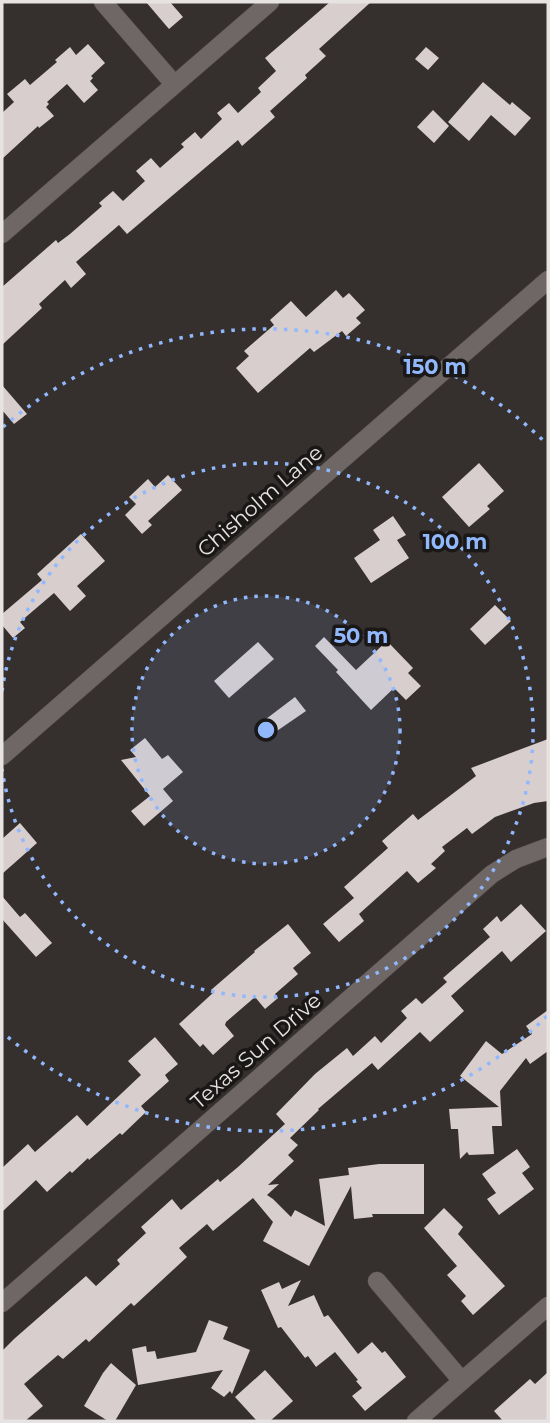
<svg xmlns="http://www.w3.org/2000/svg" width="550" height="1423" font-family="Montserrat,sans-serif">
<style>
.building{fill:#d7cecd}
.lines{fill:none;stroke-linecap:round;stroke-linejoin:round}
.minor-casing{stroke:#514c4a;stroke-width:19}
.minor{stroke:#6e6765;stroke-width:18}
.ring{fill:none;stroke:#91b8fd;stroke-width:3.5;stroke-dasharray:3.5 7}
.labels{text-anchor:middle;stroke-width:7;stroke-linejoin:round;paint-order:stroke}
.street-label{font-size:21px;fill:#e7e3e2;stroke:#1a1717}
.centre{fill:#91b8fd;stroke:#1a1717;stroke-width:3.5}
.ring-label{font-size:21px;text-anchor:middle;font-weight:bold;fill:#91b8fd;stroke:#1a1717;stroke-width:7;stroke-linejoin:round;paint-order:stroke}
</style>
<rect width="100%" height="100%" fill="#352f2d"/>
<!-- building -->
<g class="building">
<path d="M146 2H170L183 17 169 29Z"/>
<path d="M330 2H371L319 49 326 56 305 75 307 78 270 111 275 117 242 146 238 140 127 234 119 225 76 262 86 274 71 288 65 280 39 304 42 308 2 345V287L56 240 58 243 70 234 102 206 99 203 113 191 123 201 145 181 136 171 151 158 160 168 184 147 181 144 195 132 201 139 222 119 217 113 229 103 238 113 261 92 258 88 276 71 265 58Z"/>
<path d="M88 44 105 63 91 76 93 78 90 81 98 90 84 103 67 84 47 102 49 104 46 107 54 116 39 128 38 126 2 159V113L14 102 7 94 25 79 30 85 57 62 55 60 70 47 76 55Z"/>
<path d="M426 47 439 58 428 70 415 59Z"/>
<path d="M483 82 510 105 512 102 531 118 515 136 491 115 469 141 448 122Z"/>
<path d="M433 110 449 126 434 143 417 127Z"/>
<path d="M336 290 343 298 349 293 365 310 356 318 361 323 346 336 342 331 314 352 310 348 258 393 236 368 249 356 244 351 274 325 270 320 291 301 306 317Z"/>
<path d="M2 385 27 414 14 424 2 410Z"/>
<path d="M479 463 504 491 487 506 490 509 469 527 442 497Z"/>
<path d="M168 475 182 490 148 521 152 525 142 534 125 515 136 504 129 497 148 479 155 487Z"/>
<path d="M393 516 406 535 397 540 409 558 371 583 354 558 380 540 373 530Z"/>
<path d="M81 534 105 561 77 586 86 596 70 611 54 593 20 622 25 628 13 638 2 625V614L42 580 37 574Z"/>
<path d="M495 605 511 621 485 645 470 629Z"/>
<path d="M324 637 356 670 387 641 413 668 408 673 421 686 406 700 394 688 371 710 336 672 338 670 315 646Z"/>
<path d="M258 642 274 659 229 698 214 681Z"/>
<path d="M295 697 306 711 271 735 262 722Z"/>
<path d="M145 738 162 759 168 755 183 772 163 789 173 801 144 826 131 811 150 796 121 760 136 757 130 750Z"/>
<path d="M548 739V801L534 803 495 817 472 834 467 828 442 847 445 851 431 864 436 868 418 883 407 871 359 914 364 921 339 942 323 924 354 898 344 887 388 848 382 841 413 814 418 820 476 776 471 768Z"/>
<path d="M20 823 37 843 2 874V839Z"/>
<path d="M2 896 20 917 25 913 52 943 36 957 2 919Z"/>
<path d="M521 904 546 931 511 962 502 951 451 996 464 1011 430 1042 420 1032 378 1070 372 1063 318 1109 319 1110 290 1138 298 1145 288 1155 294 1161 268 1185 279 1184 267 1195 273 1199 291 1217 295 1210 325 1226 319 1179 349 1175 348 1168 379 1164H424V1214H372L373 1217 354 1219 351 1186 309 1266 263 1241 273 1222 253 1198 213 1231 207 1224 179 1248 187 1257 134 1306 131 1303 89 1342 86 1339 63 1359 58 1355 24 1384 43 1406 25 1421H2V1351L14 1339 86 1276 96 1286 120 1264 117 1260 146 1233 141 1227 172 1199 181 1210 218 1179 220 1182 238 1167 285 1124 276 1114 315 1074 347 1048 353 1056 375 1036 381 1043 407 1018 401 1011 416 998 422 1004 447 982 443 978 490 937 483 929 497 916 501 922Z"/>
<path d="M288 924 311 953 293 968 298 974 275 994 278 998 265 1009 255 997 226 1022 225 1025 234 1036 213 1055 203 1044 200 1047 179 1024 214 992 211 990 255 952 254 951Z"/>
<path d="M548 1010V1051L530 1064 526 1058 500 1091 502 1126H492L494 1154 469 1155 467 1152 460 1159 458 1129H451L449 1109 499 1107 460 1076 486 1041 502 1054 532 1034 526 1026Z"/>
<path d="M155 1037 178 1064 165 1075 169 1081 141 1106 146 1112 122 1135 120 1133 89 1160 88 1158 72 1173 70 1171 47 1192 36 1180 2 1212V1168L28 1144 35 1152 77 1115 87 1126 141 1075 128 1061Z"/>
<path d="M517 1149 530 1167 522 1173 534 1189 499 1215 487 1199 496 1193 482 1174Z"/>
<path d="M444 1208 463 1227 458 1234 505 1286 473 1315 461 1301 466 1296 447 1275 457 1266 424 1228Z"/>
<path d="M301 1280 288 1306 314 1295 324 1317 328 1315 358 1354 372 1342 382 1353 385 1351 406 1377 365 1411 352 1396 362 1388 356 1381 358 1380 335 1352 316 1367 308 1356 305 1358 281 1327 278 1328 261 1290 279 1282 282 1289Z"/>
<path d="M209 1320 228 1327 223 1339 250 1350 232 1394 230 1391 224 1397 211 1388 223 1370 138 1385 132 1349 146 1346 147 1352 155 1351 157 1359 196 1352Z"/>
<path d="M111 1363 136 1385 115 1421H108L84 1406 103 1373Z"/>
<path d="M265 1370 293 1401 270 1421H257L235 1397Z"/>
<path d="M548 1372V1421H503L494 1411 530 1379 535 1384Z"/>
</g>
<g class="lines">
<defs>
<g id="minor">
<path d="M103 2 174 84"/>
<path d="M2 234 270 2"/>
<path d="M2 756 548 280"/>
<path d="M377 1281 462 1381"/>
<path d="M2 1303 492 874 516 859 548 847"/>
<path d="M416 1421 548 1306"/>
</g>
</defs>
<!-- minor casing -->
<use href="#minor" class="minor-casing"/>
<!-- minor -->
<use href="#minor" class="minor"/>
</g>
<!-- distance rings -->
<circle cx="266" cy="730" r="134" fill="#91b8fd" fill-opacity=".12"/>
<g class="ring">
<circle cx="266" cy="730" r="134"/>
<path d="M2 691A267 267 0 1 1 2 769"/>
<path d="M547 1016A401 401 0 0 1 3 1033M3 427A401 401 0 0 1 547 444"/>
</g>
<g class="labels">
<!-- street labels -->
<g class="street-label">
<text transform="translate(260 501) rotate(-41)" y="7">Chisholm Lane</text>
<text transform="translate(256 1051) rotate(-41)" y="7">Texas Sun Drive</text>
</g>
</g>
<circle cx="266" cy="730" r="10" class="centre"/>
<g class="ring-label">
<text x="435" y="374">150 m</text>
<text x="455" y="549">100 m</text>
<text x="361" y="643">50 m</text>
</g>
<!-- border -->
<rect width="550" height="1423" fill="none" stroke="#e7e3e2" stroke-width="7"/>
</svg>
